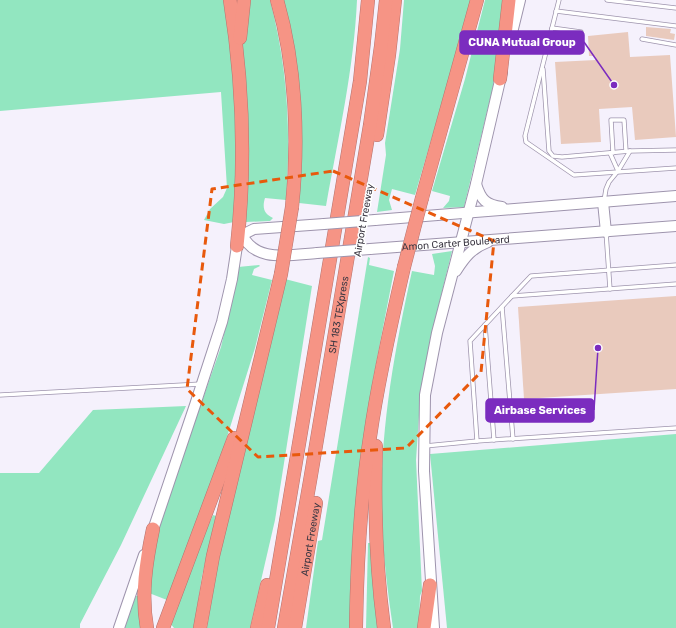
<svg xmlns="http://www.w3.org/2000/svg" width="676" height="628" font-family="Rubik,sans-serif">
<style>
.green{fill:#92e6c0}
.building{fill:#e9cabd}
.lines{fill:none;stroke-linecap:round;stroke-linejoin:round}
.lane-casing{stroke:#9e94ad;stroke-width:5}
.secondary-casing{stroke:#9e94ad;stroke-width:12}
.highway-casing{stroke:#b5736e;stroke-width:14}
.lane{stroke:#fff;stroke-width:3.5}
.secondary{stroke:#fff;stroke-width:10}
.highway{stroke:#f69485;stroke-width:13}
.secondary-bridge-casing{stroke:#9e94ad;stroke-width:12;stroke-linecap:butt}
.highway-bridge-casing{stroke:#b5736e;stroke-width:14;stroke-linecap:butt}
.secondary-bridge{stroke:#fff;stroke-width:10}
.highway-bridge{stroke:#f69485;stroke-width:13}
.marked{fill:none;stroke:#e8590c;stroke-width:3;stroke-dasharray:8 5;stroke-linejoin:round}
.labels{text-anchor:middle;stroke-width:3;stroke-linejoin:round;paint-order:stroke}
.street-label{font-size:10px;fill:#3b3742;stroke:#fff}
.leader{fill:none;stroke:#7b2cbf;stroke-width:1.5}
.callout-dot{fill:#7b2cbf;stroke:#fff;stroke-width:1.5}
.callout{fill:#7b2cbf;stroke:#7b2cbf;stroke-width:1.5}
.callout-label{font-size:11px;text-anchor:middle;font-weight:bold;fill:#fff}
</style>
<rect width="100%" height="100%" fill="#f5f1fc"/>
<!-- green -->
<g class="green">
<path d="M0 0H224C233 52 238 106 237 158 237 179 235 201 234 222L224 224 204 220 210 209 223 197 227 188 221 92 0 111Z"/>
<path d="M250 0H270C288 69 291 130 286 200L265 198C262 208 264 214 273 218L270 221 246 222 244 221 243 39Z"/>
<path d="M283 0H357C354 68 338 139 326 206L299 203 302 154 301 123Z"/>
<path d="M404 0H472L415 195 392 189 389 200 392 210 377 212 386 155 385 143 400 49Z"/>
<path d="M485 0H507L493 87 464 207 443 208 449 201 450 196 432 191 465 79Z"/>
<path d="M452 251 431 337 420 401 416 460 422 591 420 596 419 628H393C388 595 384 562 382 529 378 442 393 356 412 271L434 275 435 266 432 254Z"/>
<path d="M368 257 370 258 369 265 394 271 373 379 365 443 352 628H306L318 541 322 540Z"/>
<path d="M259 265 260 266 254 269 252 275 272 280 255 348 215 475 167 600 149 593 156 532 221 347 233 296 238 267Z"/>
<path d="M285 279 312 286 275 520 250 628H207L214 584 220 553Z"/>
<path d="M186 406 121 545 80 624V628H0V473H39L93 410Z"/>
<path d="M676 434V628H447L430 454Z"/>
<path d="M213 515 216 516 202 576 194 628H174L170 623 199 546Z"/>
<path d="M368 543H370L378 628H366Z"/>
<path d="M136 596H140L142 628H123Z"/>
</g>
<!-- building -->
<g class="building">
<path d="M646 27 671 29 670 33 675 34 674 40 646 36Z"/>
<path d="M628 32 630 57 670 55 676 137 635 140 632 107 599 109 601 142 561 144 555 62 596 60 595 56H589L588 36Z"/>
<path d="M676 296V389L524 399 518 307Z"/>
</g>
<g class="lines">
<defs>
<g id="lane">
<path d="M559 0 525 136 526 142 574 175 676 168"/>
<path d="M607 0 676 8"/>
<path d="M556 11 676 26"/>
<path d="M552 28 581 32"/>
<path d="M642 39 676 45"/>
<path d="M548 45 578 49"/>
<path d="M543 69 549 151 553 156 562 157 630 151 676 150"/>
<path d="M610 153 618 171"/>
<path d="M613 153 611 120H624L626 151"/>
<path d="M604 201 606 189 609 182 618 171 630 151"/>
<path d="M606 232 610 289"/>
<path d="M512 296 531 276 676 265"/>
<path d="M502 307 513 439"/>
<path d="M485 325 494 440"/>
<path d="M0 395 201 384"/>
<path d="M477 441 676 428"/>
<path d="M425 446 477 441 470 341 512 296 676 284"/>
</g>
<g id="secondary">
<path d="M509 45 520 0"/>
<path d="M476 184C481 200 486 205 502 207"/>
<path d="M603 202 606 232"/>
<path d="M375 220 676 196"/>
<path d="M240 230C252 264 289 255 317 253"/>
<path id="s1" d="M370 249 676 226"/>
<path d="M456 271C465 257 472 248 488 242"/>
<path d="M151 536 195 405 222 322 232 279 237 246 244 234 254 229 324 224"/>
<path d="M119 628 144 555"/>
<path d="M434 628 424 471 425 395 437 333 476 184 502 72"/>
</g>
<g id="highway">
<path d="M230 0C243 82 246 164 237 246"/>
<path d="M277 0C296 65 299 140 292 207"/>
<path d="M240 38 244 0"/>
<path d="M500 79 509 0"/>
<path d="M377 135 389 55 395 0"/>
<path d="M422 198 477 0"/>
<path d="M376 446C374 507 376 567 384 628"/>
<path d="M147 628C141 594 146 562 153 529"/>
<path d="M163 628 234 438"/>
<path d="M200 628 213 556 224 511 281 274"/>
<path d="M257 628 267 585"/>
<path d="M268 628 360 81 368 0"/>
<path id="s2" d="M284 628 310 481 370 125 381 46 386 0"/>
<path id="s3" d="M295 628 316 503"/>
<path d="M356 628C357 564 360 500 370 437 378 380 391 323 404 267"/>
<path d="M424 628 430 585"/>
</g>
</defs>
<!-- lane casing -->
<use href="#lane" class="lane-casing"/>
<!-- secondary casing -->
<use href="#secondary" class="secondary-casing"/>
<!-- highway casing -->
<use href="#highway" class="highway-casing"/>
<!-- lane -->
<use href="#lane" class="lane"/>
<!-- secondary -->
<use href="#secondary" class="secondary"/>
<!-- highway -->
<use href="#highway" class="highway"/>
<defs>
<g id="secondary-bridge">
<path d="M324 224 375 220"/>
<path d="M317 253 370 249"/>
</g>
<g id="highway-bridge">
<path d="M404 267 422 198"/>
<path d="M281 274 292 207"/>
</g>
</defs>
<!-- secondary-bridge casing -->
<use href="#secondary-bridge" class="secondary-bridge-casing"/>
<!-- highway-bridge casing -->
<use href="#highway-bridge" class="highway-bridge-casing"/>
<!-- secondary-bridge -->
<use href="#secondary-bridge" class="secondary-bridge"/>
<!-- highway-bridge -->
<use href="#highway-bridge" class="highway-bridge"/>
</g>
<!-- marked area -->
<path class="marked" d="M333 171 494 241 481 372 406 448 258 457 187 389 212 189Z"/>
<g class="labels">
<!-- street labels -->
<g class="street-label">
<text transform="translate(363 220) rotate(-80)" y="4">Airport Freeway</text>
<text dy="4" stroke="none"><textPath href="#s1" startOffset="86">Amon Carter Boulevard</textPath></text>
<text dy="4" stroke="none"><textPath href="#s2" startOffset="318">SH 183 TEXpress</textPath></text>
<text dy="4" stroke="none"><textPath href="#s3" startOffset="90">Airport Freeway</textPath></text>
</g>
</g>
<!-- callouts -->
<path class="leader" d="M614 85L584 42M598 348L594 410"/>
<g class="callout-dot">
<circle cx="614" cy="85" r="4"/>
<circle cx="598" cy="348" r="4"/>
</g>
<g class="callout">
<rect x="460" y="31" width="124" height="23" rx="4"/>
<rect x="486" y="399" width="108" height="23" rx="4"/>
</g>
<g class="callout-label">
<text x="522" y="46">CUNA Mutual Group</text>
<text x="540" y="414">Airbase Services</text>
</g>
</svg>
